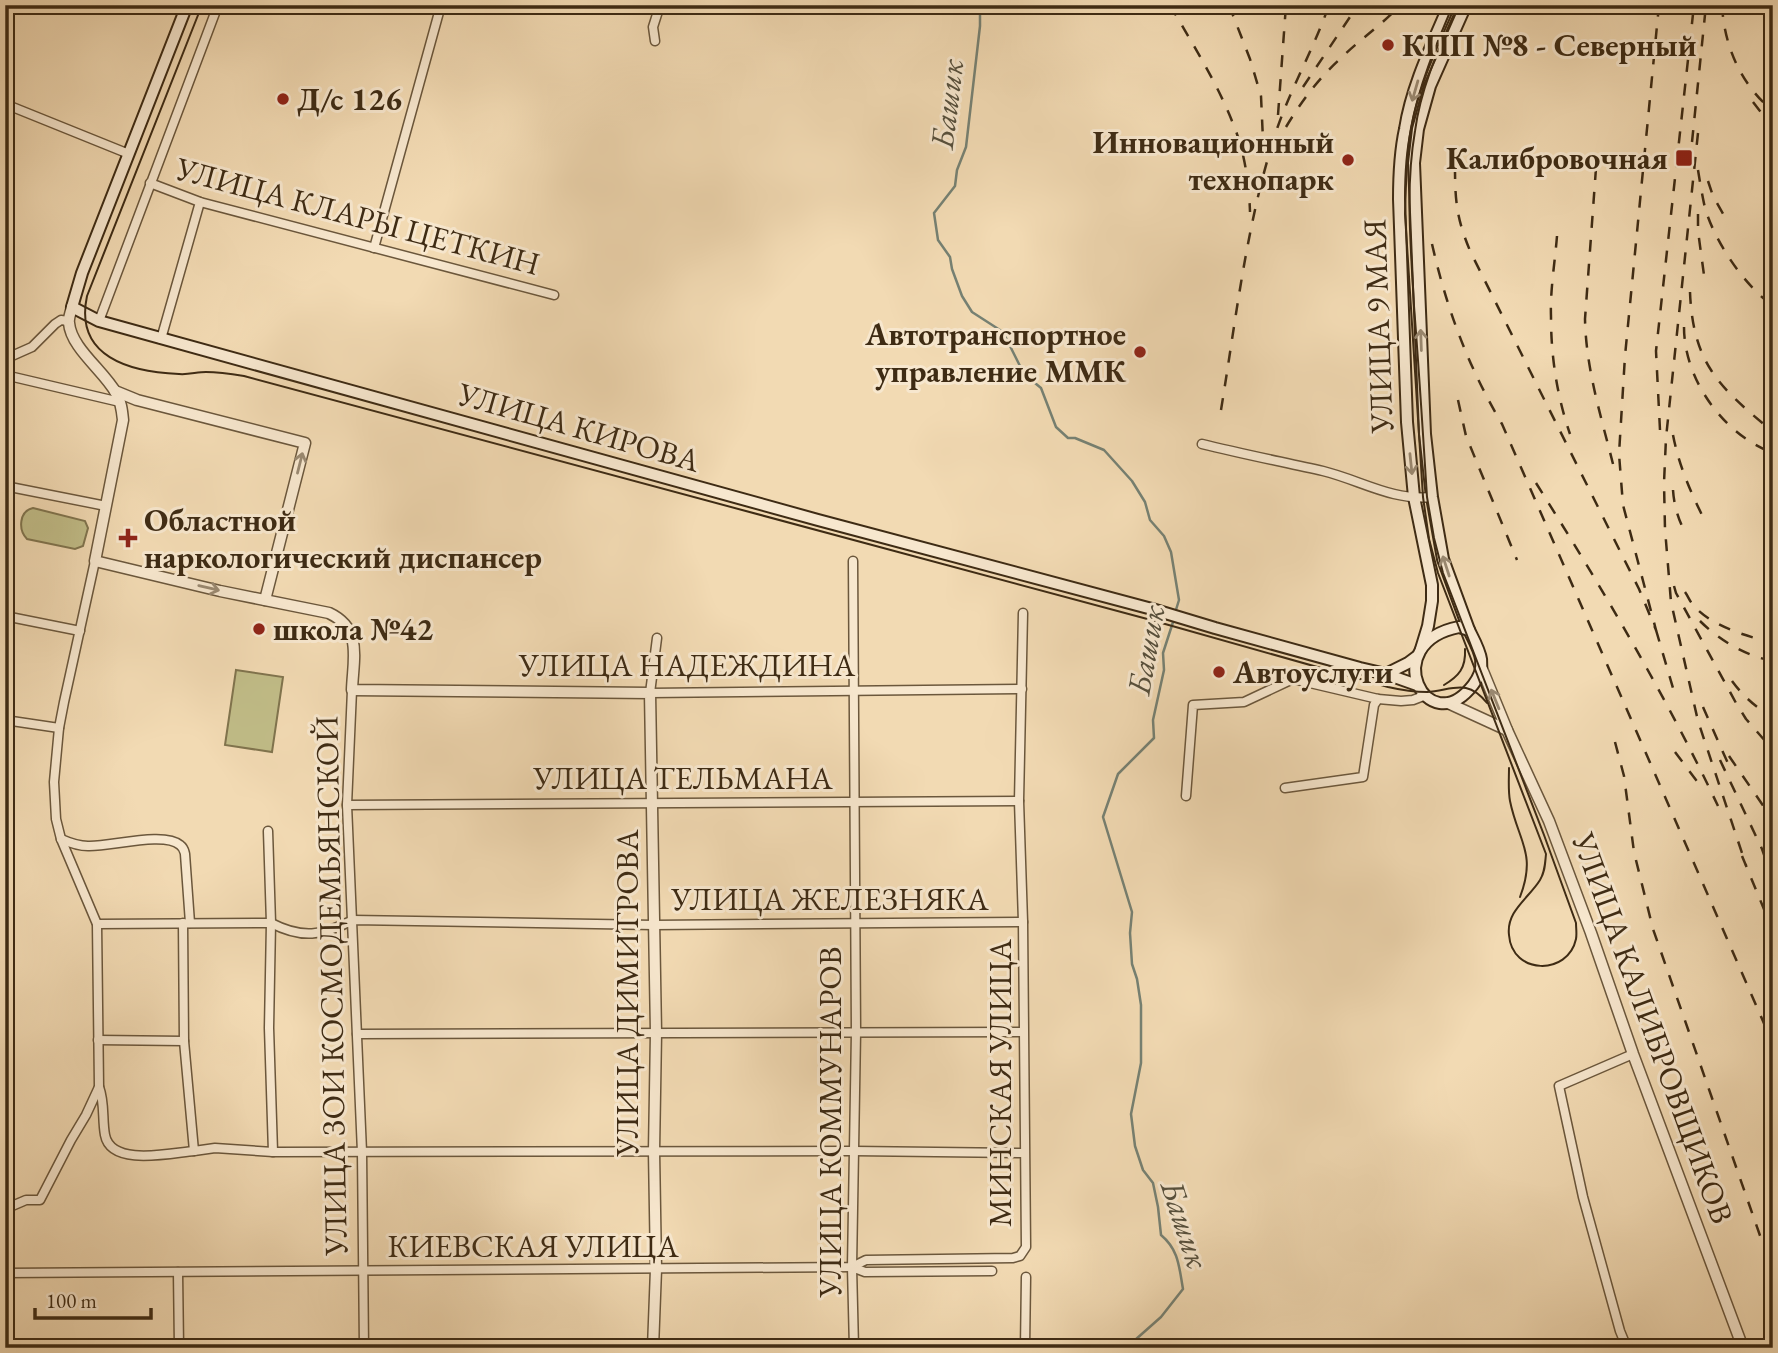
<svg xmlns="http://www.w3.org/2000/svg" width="1778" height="1353" font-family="'EB Garamond',serif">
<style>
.green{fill:#c1bd88;stroke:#80744e;stroke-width:2}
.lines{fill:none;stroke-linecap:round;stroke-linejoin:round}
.stream{stroke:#768173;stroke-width:2.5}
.minor-casing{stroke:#6b573c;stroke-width:11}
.tertiary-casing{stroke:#6b573c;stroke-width:13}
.secondary-casing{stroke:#3e2b14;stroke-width:14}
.minor{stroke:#f7e7ce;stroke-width:8}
.tertiary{stroke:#f7e7ce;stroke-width:10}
.secondary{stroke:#f7e7ce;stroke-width:10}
.tram{stroke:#3e2b14;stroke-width:2}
.rail{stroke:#3e2b14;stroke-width:2.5;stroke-dasharray:12 12;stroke-linecap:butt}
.oneway{stroke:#9a8971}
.poi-dot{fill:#8f2418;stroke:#f7e7ce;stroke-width:2.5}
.labels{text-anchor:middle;stroke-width:6;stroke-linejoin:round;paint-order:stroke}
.poi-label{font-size:32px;font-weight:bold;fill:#3e2b14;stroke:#f7e7ce;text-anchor:start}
.street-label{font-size:32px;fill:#3e2b14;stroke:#f7e7ce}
.water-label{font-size:33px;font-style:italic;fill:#564f3c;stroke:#f7e7ce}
</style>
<rect width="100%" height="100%" fill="#f2dab3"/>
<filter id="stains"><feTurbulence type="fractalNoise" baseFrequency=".00286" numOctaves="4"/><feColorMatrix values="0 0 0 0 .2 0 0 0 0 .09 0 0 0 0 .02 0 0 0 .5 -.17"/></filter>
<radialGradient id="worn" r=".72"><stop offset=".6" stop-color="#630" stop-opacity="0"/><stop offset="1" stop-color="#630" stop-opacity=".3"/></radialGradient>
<!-- green -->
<g class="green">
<path d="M33 508 85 521 88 528 83 546 75 549 27 539C18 530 19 511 33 508Z"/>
<path d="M236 670 283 677 272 752 225 745Z"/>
</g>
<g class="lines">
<!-- stream -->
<g class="stream">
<path d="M980 5V26L966 147 957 170 955 186 934 213 938 240 950 257 952 269 962 296 972 312 1003 332 1024 374 1041 388 1056 427 1068 438H1075L1104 450 1132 481 1145 502 1150 520 1164 536 1171 552 1179 600 1175 613"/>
<path d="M1126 1348 1161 1317 1183 1289C1179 1267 1179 1250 1161 1235L1158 1207 1153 1183 1143 1170 1135 1146 1131 1114 1141 1063V1005L1137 979 1132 964 1130 933 1132 912 1103 817 1118 774 1154 738 1153 720 1164 670 1163 653 1174 619"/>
</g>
<defs>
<g id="minor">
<path d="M655 41 653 27 660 5"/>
<path d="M5 104 129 154"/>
<path d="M150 183 200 202 554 295"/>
<path d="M374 248 441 5"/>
<path d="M99 321 218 5"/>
<path d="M161 339 200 202"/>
<path d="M5 359 32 347 55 324 61 320 68 321"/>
<path d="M5 375 120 402"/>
<path d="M1202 444C1242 454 1283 462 1323 471 1360 480 1392 501 1432 497"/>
<path d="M5 486 106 506"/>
<path d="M853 561 856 1032 852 1267 854 1348"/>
<path d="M5 616 80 631"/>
<path d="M657 638 650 693 1022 689"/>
<path d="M352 690 347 805 362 1152 364 1348"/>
<path d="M5 720 59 728"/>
<path d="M1285 788 1363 777 1374 705 1378 699"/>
<path d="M1186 796 1193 705 1244 702 1293 679 1378 699 1401 701 1413 700 1426 695"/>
<path d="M347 805 1019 801"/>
<path d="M61 839C70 843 78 846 88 846 110 847 164 831 180 845 184 848 184 850 185 854L190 923"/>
<path d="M183 923 184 1041 194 1151 215 1148 273 1152 269 1028 271 923 268 831"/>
<path d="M97 924 271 923C302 939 322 936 353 920L654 925 1023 922"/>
<path d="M357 1034 1023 1032"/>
<path d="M98 1040 184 1041"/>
<path d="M99 1087C105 1103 102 1119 105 1135 111 1167 171 1153 194 1151"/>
<path d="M273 1152 854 1151 1024 1153"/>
<path d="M5 1209 26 1200H40L71 1140 86 1115 99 1087 97 924 61 839 56 819 54 782 59 728 64 702 95 561"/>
<path d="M852 1267 865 1272 992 1271"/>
<path d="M178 1272 179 1348"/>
<path d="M5 1273 852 1267 866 1260 1013 1258 1020 1256 1026 1247 1023 922 1019 801 1023 613"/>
<path d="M1025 1348 1026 1277"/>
<path d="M1627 1348 1620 1331 1583 1197 1559 1086 1633 1054"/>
</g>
<g id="tertiary">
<path d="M72 307C71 312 68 318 69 323 71 348 104 371 116 393 121 401 122 410 123 420L95 561 220 591 329 613C363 629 353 659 352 690L650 693 656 1033 654 1151 656 1269 653 1348"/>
<path d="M115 391 137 400 305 443 265 600"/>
<path d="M1482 669 1507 730 1549 821 1591 933 1633 1054 1743 1348"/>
<path d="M1448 703 1507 730"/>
</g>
<g id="secondary">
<path d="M187 5 82 273 72 307 99 321 818 520 1152 609 1215 628 1360 668 1386 674 1417 685"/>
<path d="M1466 5 1430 86 1418 129 1414 163 1425 434 1432 497 1443 559 1469 630"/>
<path d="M1459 627 1469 630C1479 650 1489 665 1473 685 1427 744 1377 643 1459 627Z"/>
<path d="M1421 649 1428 626 1432 601V585L1414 497 1407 422 1399 199C1399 175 1400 152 1405 129 1412 85 1432 45 1449 5"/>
<path d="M1386 674 1408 663 1416 657"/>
</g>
</defs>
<!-- minor casing -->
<use href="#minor" class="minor-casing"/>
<!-- tertiary casing -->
<use href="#tertiary" class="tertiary-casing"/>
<!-- secondary casing -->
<use href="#secondary" class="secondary-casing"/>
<!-- minor -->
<use href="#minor" class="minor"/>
<!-- tertiary -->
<use href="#tertiary" class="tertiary"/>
<!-- secondary -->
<use href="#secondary" class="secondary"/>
<!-- tram -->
<g class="tram">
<path d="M202 5 87 296C74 357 130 372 179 374 188 375 197 372 206 372 219 372 232 374 244 376L1151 620 1388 687C1401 690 1413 692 1427 692 1453 690 1467 678 1487 703"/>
<path d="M1453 5C1436 45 1419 85 1411 128 1406 156 1406 185 1405 214L1423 497 1429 539 1438 573 1546 854C1545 864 1545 872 1540 880 1529 898 1506 911 1509 935 1512 975 1568 976 1576 939 1577 934 1576 928 1576 923L1544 835 1443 573 1434 538 1427 497C1423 433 1419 370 1414 306 1411 247 1405 189 1415 131 1421 86 1440 46 1458 5"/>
<path d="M1444 685C1459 676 1466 668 1465 649"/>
<path d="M1509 768C1509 779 1508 791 1510 801 1518 841 1537 853 1520 897"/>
</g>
<!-- rail -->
<g class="rail">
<path d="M1170 5C1192 43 1216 81 1232 121 1244 149 1249 181 1250 212"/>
<path d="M1229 5 1250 59 1261 96 1263 140 1261 157"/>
<path d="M1722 5C1724 46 1741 85 1773 111"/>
<path d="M1303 87 1358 5"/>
<path d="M1753 102 1773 128"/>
<path d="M1278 115 1286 5"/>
<path d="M1286 127C1301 102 1318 79 1340 59 1359 40 1382 25 1400 5"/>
<path d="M1698 133 1666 438 1664 483 1665 529 1671 602 1698 721 1746 865"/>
<path d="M1692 142 1706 5"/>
<path d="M1455 167C1455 203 1457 220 1471 253L1639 589 1656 630 1623 505 1619 454 1625 356 1659 5"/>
<path d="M1596 168 1585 319C1586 369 1601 416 1613 464"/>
<path d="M1698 170C1700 182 1702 195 1705 208 1715 242 1744 285 1773 306"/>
<path d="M1708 181 1713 196 1726 219"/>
<path d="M1698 214V231L1704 275"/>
<path d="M1557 236C1555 262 1550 290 1551 317 1551 357 1557 396 1570 434"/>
<path d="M1432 244C1447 310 1468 366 1502 424L1773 1044"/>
<path d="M1690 292C1691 319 1696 347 1711 370 1725 393 1753 415 1773 432"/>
<path d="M1684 327C1684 380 1724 435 1773 453"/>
<path d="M1458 400 1466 436 1517 560"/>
<path d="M1221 410C1236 319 1246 227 1274 138 1288 93 1313 51 1329 5"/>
<path d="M1660 430 1656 351 1694 5"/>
<path d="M1673 435C1679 466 1691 493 1705 521"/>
<path d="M1536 483C1602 588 1665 694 1718 806"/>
<path d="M1673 490C1674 505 1678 519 1685 532"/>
<path d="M1674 586 1676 593 1736 703 1746 719 1773 750"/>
<path d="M1685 592C1688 596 1690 602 1694 606 1710 625 1749 638 1773 642"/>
<path d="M1700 621C1720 641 1746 656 1773 661"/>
<path d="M1656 630 1673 688"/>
<path d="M1732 681C1743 696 1756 708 1773 717"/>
<path d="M1703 707 1730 768"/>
<path d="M1615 742 1624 776 1634 852 1653 929 1764 1247"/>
<path d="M1675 752 1702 788"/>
<path d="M1729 756 1773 820"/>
<path d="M1720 760 1762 849 1773 880"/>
<path d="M1742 856 1773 931"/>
<path d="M1766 923 1773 951"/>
</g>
</g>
<!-- one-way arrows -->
<defs><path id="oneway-shaft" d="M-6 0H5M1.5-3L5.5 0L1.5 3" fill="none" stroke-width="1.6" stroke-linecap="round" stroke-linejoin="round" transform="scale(1.75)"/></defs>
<g class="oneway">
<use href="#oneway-shaft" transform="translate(1415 91) rotate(106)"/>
<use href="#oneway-shaft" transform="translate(1421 340) rotate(-92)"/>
<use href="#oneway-shaft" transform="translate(300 463) rotate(-76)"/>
<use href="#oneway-shaft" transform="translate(1411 464) rotate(84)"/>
<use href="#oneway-shaft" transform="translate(1446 566) rotate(-108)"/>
<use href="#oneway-shaft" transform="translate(209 588) rotate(13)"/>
<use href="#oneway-shaft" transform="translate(1495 699) rotate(-112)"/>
</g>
<!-- markers -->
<g class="poi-dot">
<circle cx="1388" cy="45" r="7"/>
<circle cx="283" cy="99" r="7"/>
<rect x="1675" y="149" width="18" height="18" rx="3.5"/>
<circle cx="1348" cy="160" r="7"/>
<circle cx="1140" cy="352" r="7"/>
<path d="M124.5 527.5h7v7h7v7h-7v7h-7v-7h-7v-7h7z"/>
<circle cx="259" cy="629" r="7"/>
<circle cx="1219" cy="672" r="7"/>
</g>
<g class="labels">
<!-- poi labels -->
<g class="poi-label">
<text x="1402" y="56">КПП №8 - Северный</text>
<text x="297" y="110">Д/с 126</text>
<text x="1334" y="153" text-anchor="end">Инновационный<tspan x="1334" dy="37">технопарк</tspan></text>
<text x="1668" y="169" text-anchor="end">Калибровочная</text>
<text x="1126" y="345" text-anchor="end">Автотранспортное<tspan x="1126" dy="37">управление ММК</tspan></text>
<text x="144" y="531">Областной<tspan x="144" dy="37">наркологический диспансер</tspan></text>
<text x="273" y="640">школа №42</text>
<text x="1233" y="683">Автоуслуги</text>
</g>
<!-- street labels -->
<g class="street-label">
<text transform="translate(358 216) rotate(15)" y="11">УЛИЦА КЛАРЫ ЦЕТКИН</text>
<text transform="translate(1378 326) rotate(-92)" y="11">УЛИЦА 9 МАЯ</text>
<text transform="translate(579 427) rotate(16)" y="11">УЛИЦА КИРОВА</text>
<text x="687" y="676">УЛИЦА НАДЕЖДИНА</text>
<text x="683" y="789">УЛИЦА ТЕЛЬМАНА</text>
<text x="830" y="910">УЛИЦА ЖЕЛЕЗНЯКА</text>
<text transform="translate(331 986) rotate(-91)" y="11">УЛИЦА ЗОИ КОСМОДЕМЬЯНСКОЙ</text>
<text transform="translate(627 993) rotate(-90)" y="11">УЛИЦА ДИМИТРОВА</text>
<text transform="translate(1653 1028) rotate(70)" y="11">УЛИЦА КАЛИБРОВЩИКОВ</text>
<text transform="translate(1000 1083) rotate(-90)" y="11">МИНСКАЯ УЛИЦА</text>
<text transform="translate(830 1122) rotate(-90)" y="11">УЛИЦА КОММУНАРОВ</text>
<text x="533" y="1257">КИЕВСКАЯ УЛИЦА</text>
</g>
<!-- water labels -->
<g class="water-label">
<text transform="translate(946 104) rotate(-83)" y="12">Башик</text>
<text transform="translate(1145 650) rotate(-80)" y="12">Башик</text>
<text transform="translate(1186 1224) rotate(72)" y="12">Башик</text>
</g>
</g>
<!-- margin -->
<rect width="1778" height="1353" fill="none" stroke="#f2dab3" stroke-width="28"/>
<rect x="7" y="7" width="1764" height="1339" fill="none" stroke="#3e2b14" stroke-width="3.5"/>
<rect x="14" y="14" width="1750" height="1325" fill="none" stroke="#3e2b14" stroke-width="2"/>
<!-- scale -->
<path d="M35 1308v10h116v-10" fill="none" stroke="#3e2b14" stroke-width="3.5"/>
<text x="46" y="1308" font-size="21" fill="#3e2b14" stroke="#f7e7ce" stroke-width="5" paint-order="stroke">100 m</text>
<rect width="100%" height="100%" filter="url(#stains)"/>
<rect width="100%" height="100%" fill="url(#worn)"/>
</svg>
